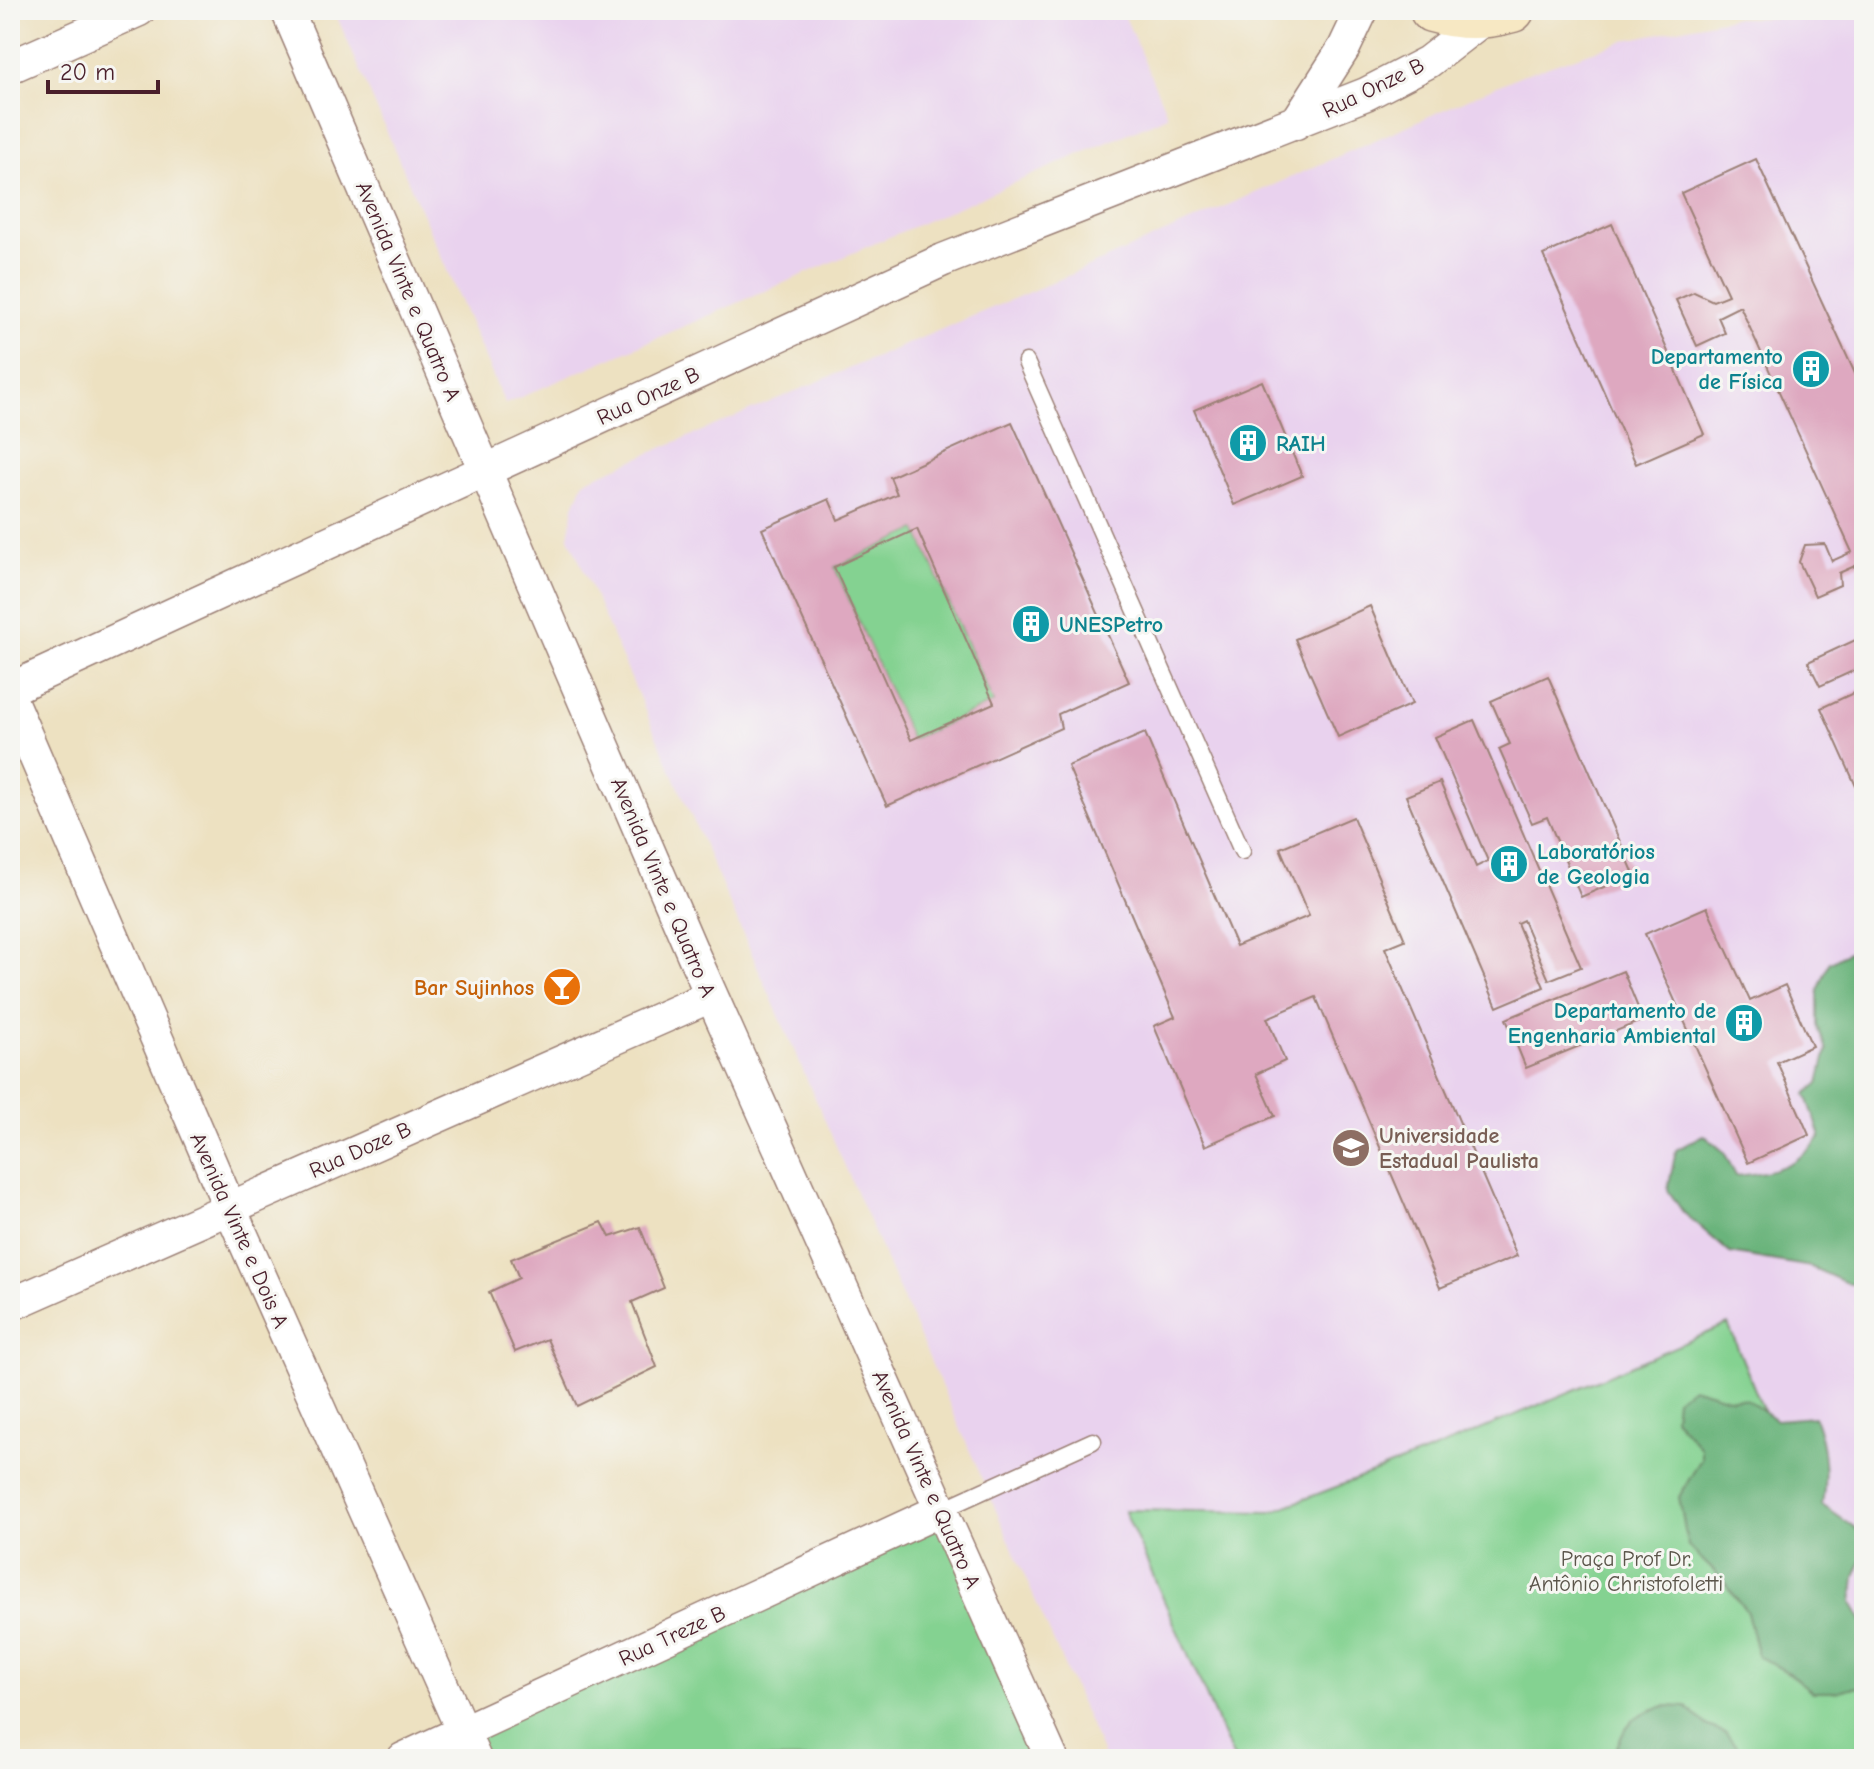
<svg xmlns="http://www.w3.org/2000/svg" width="1874" height="1769" font-family="'Comic Neue',sans-serif">
<style>
.built{fill:#e9d2ee}
.green{fill:#84d291;stroke:#67785e;stroke-width:2}
.forest{fill:#6bb47b;stroke:#5a6a53;stroke-width:2}
.building{fill:#dea8c0;fill-rule:evenodd}
.lines{fill:none;stroke-linecap:round;stroke-linejoin:round}
.lane-casing{stroke:#9c8076;stroke-width:19}
.street-casing{stroke:#9c8076;stroke-width:35}
.secondary-casing{stroke:#9c8076;stroke-width:47}
.lane{stroke:#fff;stroke-width:16}
.street{stroke:#fff;stroke-width:32}
.secondary{stroke:#f7e8c3;stroke-width:44}
.labels{text-anchor:middle;stroke-width:6;stroke-linejoin:round;paint-order:stroke}
.street-label{font-size:22px;fill:#4a1f2b;stroke:#f6f6f2}
.culture-label{font-size:22px;font-weight:bold;fill:#0d838f;stroke:#f6f6f2;text-anchor:start}
.food-label{font-size:22px;font-weight:bold;fill:#c56008;stroke:#f6f6f2;text-anchor:end}
.education-label{font-size:22px;font-weight:bold;fill:#785e54;stroke:#f6f6f2;text-anchor:start}
.park-label{font-size:22px;fill:#5b554a;stroke:#f6f6f2}
</style>
<rect width="100%" height="100%" fill="#f6f6f2"/>
<filter id="ink" filterUnits="userSpaceOnUse"><feTurbulence type="fractalNoise" baseFrequency=".0125" numOctaves="2"/><feDisplacementMap in="SourceGraphic" scale="16" xChannelSelector="R" yChannelSelector="G"/><feConvolveMatrix kernelMatrix="1 2 1 2 8 2 1 2 1" color-interpolation-filters="sRGB"/></filter>
<filter id="wash" filterUnits="userSpaceOnUse"><feTurbulence type="fractalNoise" baseFrequency=".006" numOctaves="4" result="noise"/><feDisplacementMap in="SourceGraphic" scale="32" xChannelSelector="R" yChannelSelector="G"/><feGaussianBlur stdDeviation="1.8" result="paint"/><feColorMatrix in="noise" values="0 0 0 0 0 0 0 0 0 0 0 0 0 0 0 0 0 1.4 0 .05"/><feComposite in="paint" operator="in"/></filter>
<g filter="url(#wash)">
<rect width="100%" height="100%" fill="#ede1c1"/>
<!-- built -->
<g class="built">
<path d="M334 10H1122L1168 116 505 404Z"/>
<path d="M1732 18H1864V1759H1105L569 537 574 506 584 481 1072 274 1522 75 1626 40Z"/>
</g>
<!-- green -->
<g class="green">
<path d="M917 529 994 703 911 740 834 567Z"/>
<path d="M1728 1324 1864 1657V1747L1836 1759H1234L1124 1510 1271 1512 1438 1448Z"/>
<path d="M941 1510 1052 1759H475L463 1733Z"/>
</g>
<!-- forest -->
<g class="forest">
<path d="M1855 948H1864V1284H1849L1811 1267 1730 1253 1683 1212 1668 1190 1676 1150 1704 1135 1724 1152 1736 1176C1771 1173 1800 1166 1821 1136L1806 1094 1819 1083 1827 1050 1818 1025V991L1829 963Z"/>
<path d="M1692 1387 1729 1398 1746 1399 1776 1420 1814 1417C1825 1444 1827 1476 1822 1505L1861 1532 1864 1541V1556L1855 1577 1852 1603 1864 1624V1687L1850 1688 1835 1692H1813L1787 1672 1758 1656 1747 1612 1721 1578 1688 1546 1679 1497 1701 1459V1448L1674 1418 1676 1399Z"/>
<path d="M1666 1706 1686 1707 1708 1726 1726 1733 1738 1749 1739 1759H1612C1626 1725 1628 1715 1666 1706Z"/>
</g>
<g id="blocks">
<!-- building -->
<g class="building">
<path d="M1756 159 1864 393V562L1839 573 1840 585 1815 596 1799 562 1805 545 1825 544 1832 561 1852 552 1740 306 1718 317 1725 333 1697 346 1676 300 1694 292 1713 301 1728 295 1681 193Z"/>
<path d="M1612 224 1704 434 1636 464 1543 255Z"/>
<path d="M1262 381 1302 476 1234 505 1194 410Z"/>
<path d="M1012 422 1129 682 1058 714 1061 728 887 806 762 529 829 499 838 520 897 494 890 477ZM917 529 994 703 911 740 834 567Z"/>
<path d="M1370 606 1412 704 1338 737 1295 639Z"/>
<path d="M1864 636V666L1820 686 1808 662Z"/>
<path d="M1548 676 1634 874 1581 897 1547 817 1532 823 1499 749 1510 744 1491 701Z"/>
<path d="M1864 688V804L1821 708Z"/>
<path d="M1474 720 1581 967 1549 980 1523 920 1517 923 1544 987 1497 1007 1406 796 1440 782 1476 867 1488 861 1435 737Z"/>
<path d="M1145 733 1236 946 1309 916 1280 848 1353 817 1405 940 1385 948 1517 1256 1440 1288 1316 997 1267 1018 1285 1061 1256 1074 1275 1116 1205 1146 1154 1026 1175 1017 1068 766Z"/>
<path d="M1707 907 1750 1001 1785 985 1812 1046 1777 1062 1809 1135 1748 1163 1645 934Z"/>
<path d="M1623 971 1643 1020 1526 1068 1506 1019Z"/>
<path d="M602 1222 610 1237 640 1227 664 1288 632 1302 657 1367 577 1406 547 1339 515 1352 489 1292 519 1278 511 1259Z"/>
<path d="M1864 1366V1394L1854 1370Z"/>
</g>
</g>
</g>
<g filter="url(#ink)">
<use href="#blocks" fill-opacity="0" stroke="#9c8076" stroke-width="2"/>
<g class="lines">
<defs>
<g id="lane">
<path d="M1026 362 1242 851"/>
<path d="M941 1510 1093 1441"/>
</g>
<g id="street">
<path d="M287 10 693 954 1052 1759"/>
<path d="M10 67 139 10"/>
<path d="M1296 123 1344 48 1362 10"/>
<path d="M10 689 943 260 1366 94 1428 62 1486 17"/>
<path d="M10 698 229 1206 475 1759"/>
<path d="M10 1305 711 996"/>
<path d="M403 1759 941 1510"/>
</g>
<path id="secondary" d="M1432 10C1460 18 1484 18 1512 10"/>
</defs>
<!-- lane casing -->
<use href="#lane" class="lane-casing"/>
<!-- street casing -->
<use href="#street" class="street-casing"/>
<!-- secondary casing -->
<use href="#secondary" class="secondary-casing"/>
<!-- lane -->
<use href="#lane" class="lane"/>
<!-- street -->
<use href="#street" class="street"/>
<!-- secondary -->
<use href="#secondary" class="secondary"/>
</g>
</g>
<!-- icons -->
<defs>
<symbol id="building-disc" viewBox="-11 -11 22 22"><circle r="9.5" fill="#0f9aa8" stroke="#f6f6f2"/><path d="M-4-6H4V6H1V3H-1V6H-4ZM-2.5-4.3h1.7v1.8h-1.7ZM.8-4.3h1.7v1.8H.8ZM-2.5-1h1.7V.8h-1.7ZM.8-1h1.7V.8H.8Z" fill="#fff"/></symbol>
<symbol id="bar-disc" viewBox="-11 -11 22 22"><circle r="9.5" fill="#e8710a" stroke="#f6f6f2"/><path d="M-6-5H6L.8 .8V4.5H3.5V6h-7V4.5H-.8V.8Z" fill="#fff"/></symbol>
<symbol id="university-disc" viewBox="-11 -11 22 22"><circle r="9.5" fill="#8d6e63" stroke="#f6f6f2"/><path d="M0-5L7-2L0 1L-7-2ZM-4 1L0 2.5L4 1V4Q0 6-4 4Z" fill="#fff"/></symbol>
</defs>
<g fill-rule="evenodd">
<use href="#building-disc" x="1789" y="347" width="44" height="44"/>
<use href="#building-disc" x="1226" y="421" width="44" height="44"/>
<use href="#building-disc" x="1009" y="602" width="44" height="44"/>
<use href="#building-disc" x="1487" y="842" width="44" height="44"/>
<use href="#bar-disc" x="540" y="965" width="44" height="44"/>
<use href="#building-disc" x="1722" y="1001" width="44" height="44"/>
<use href="#university-disc" x="1329" y="1126" width="44" height="44"/>
</g>
<g class="labels">
<!-- street labels -->
<g class="street-label">
<text transform="translate(1373 87) rotate(-26)" y="8">Rua Onze B</text>
<text transform="translate(409 291) rotate(67)" y="8">Avenida Vinte e Quatro A</text>
<text transform="translate(648 395) rotate(-25)" y="8">Rua Onze B</text>
<text transform="translate(664 887) rotate(67)" y="8">Avenida Vinte e Quatro A</text>
<text transform="translate(360 1149) rotate(-24)" y="8">Rua Doze B</text>
<text transform="translate(240 1230) rotate(66)" y="8">Avenida Vinte e Dois A</text>
<text transform="translate(927 1479) rotate(66)" y="8">Avenida Vinte e Quatro A</text>
<text transform="translate(672 1635) rotate(-25)" y="8">Rua Treze B</text>
</g>
<!-- culture labels -->
<g class="culture-label">
<text x="1783" y="364" text-anchor="end">Departamento<tspan x="1783" dy="25">de Física</tspan></text>
<text x="1276" y="451">RAIH</text>
<text x="1059" y="632">UNESPetro</text>
<text x="1537" y="859">Laboratórios<tspan x="1537" dy="25">de Geologia</tspan></text>
<text x="1716" y="1018" text-anchor="end">Departamento de<tspan x="1716" dy="25">Engenharia Ambiental</tspan></text>
</g>
<!-- food labels -->
<g class="food-label">
<text x="534" y="995">Bar Sujinhos</text>
</g>
<!-- education labels -->
<g class="education-label">
<text x="1379" y="1143">Universidade<tspan x="1379" dy="25">Estadual Paulista</tspan></text>
</g>
<!-- park labels -->
<g class="park-label">
<text x="1626" y="1566">Praça Prof Dr.<tspan x="1626" dy="25">Antônio Christofoletti</tspan></text>
</g>
</g>
<!-- margin -->
<rect width="1874" height="1769" fill="none" stroke="#f6f6f2" stroke-width="40"/>
<!-- scale -->
<path d="M48 80v12h110v-12" fill="none" stroke="#4a1f2b" stroke-width="4"/>
<text x="60" y="80" font-size="24" fill="#4a1f2b" stroke="#f6f6f2" stroke-width="6" paint-order="stroke">20 m</text>
</svg>
